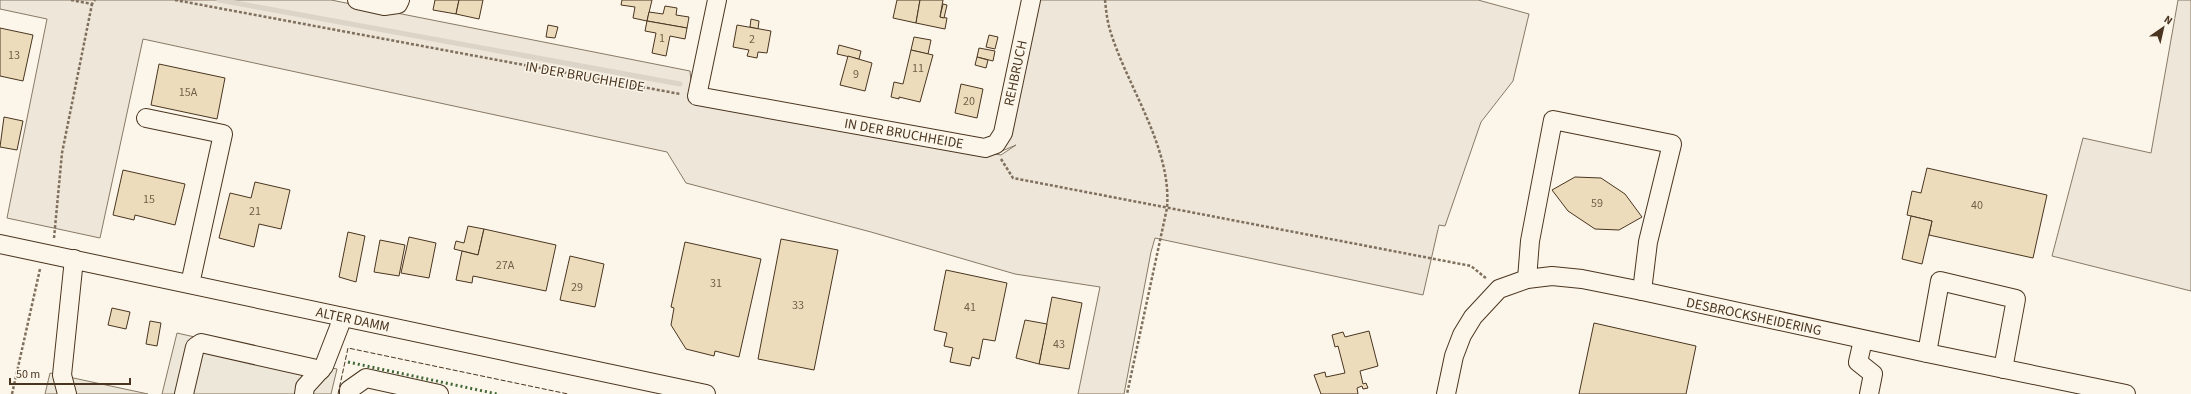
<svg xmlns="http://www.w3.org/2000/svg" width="2191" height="394" font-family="'Source Sans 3',sans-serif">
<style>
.green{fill:#ede6d9;stroke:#887966}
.parking{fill:#ede7d9;stroke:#887966}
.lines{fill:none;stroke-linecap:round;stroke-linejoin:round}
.stream{stroke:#dcd4c6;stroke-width:5}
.building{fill:#ecdcbc;stroke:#4a3520}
.minor-casing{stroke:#4a3520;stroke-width:20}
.path{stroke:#7f6f5c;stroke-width:2.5;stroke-dasharray:3 2;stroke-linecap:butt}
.minor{stroke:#fbf6e9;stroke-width:18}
.hedge{stroke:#436837;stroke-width:3;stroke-dasharray:2 3;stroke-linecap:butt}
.fence{stroke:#4a3520;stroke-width:1;stroke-dasharray:5 2;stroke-linecap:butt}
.labels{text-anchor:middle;stroke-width:3;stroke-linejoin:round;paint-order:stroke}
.number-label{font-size:12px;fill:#725f47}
.street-label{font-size:14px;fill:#4a3520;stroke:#fbf6e9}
</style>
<rect width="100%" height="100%" fill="#fbf6e9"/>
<!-- green -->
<g class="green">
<path d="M0 0H331L690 71 693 102 1001 155 1016 145 1002 151 1037 0H1478L1529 14 1513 81 1481 122 1445 226 1439 225 1423 295 1155 238 1151 252 1124 394H1078L1100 287 1015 274 871 232 686 183 667 152 143 39 100 238 7 218 47 19 0 9Z"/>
<path d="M2178 0H2191V291L2052 256 2083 138 2151 153Z"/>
</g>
<!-- parking -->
<g class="parking">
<path d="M177 333 337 369 331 394H162Z"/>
<path d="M50 373 148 394H45Z"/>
</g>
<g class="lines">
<!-- stream -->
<path class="stream" d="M219 0 680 84"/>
</g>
<!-- building -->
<g class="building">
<path d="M435 0H459L456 14 433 10Z"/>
<path d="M459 0H483L479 19 456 14Z"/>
<path d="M622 0H652L647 21 633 18 635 7 621 5Z"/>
<path d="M897 0H920L916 23 893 18Z"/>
<path d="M920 0H943L940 17 947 18 945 29 916 23Z"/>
<path d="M943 4 947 5 944 18 940 17Z"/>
<path d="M665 6 677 8 676 15 689 17 687 28 647 21 649 12 663 14Z"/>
<path d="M751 19 759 21 758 29 750 27Z"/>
<path d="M647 21 687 28 685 39 670 36 666 56 652 53 656 33 645 31Z"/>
<path d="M548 25 558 27 555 38 546 37Z"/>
<path d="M737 25 771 31 767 53 758 52 757 58 747 56 749 50 733 47Z"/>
<path d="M0 28 33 35 23 81 0 76Z"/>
<path d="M989 35 998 37 995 49 986 47Z"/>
<path d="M914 37 931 40 928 54 911 50Z"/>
<path d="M839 45 861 51 859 59 837 54Z"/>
<path d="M979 48 995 51 993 61 977 57Z"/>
<path d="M911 50 933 55 920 102 899 97V99L891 97 894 82 903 84Z"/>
<path d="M848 56 872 63 865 91 840 85Z"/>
<path d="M977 57 988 60 986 68 975 65Z"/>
<path d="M159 64 225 78 217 119 151 105Z"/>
<path d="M961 84 983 89 977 118 955 113Z"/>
<path d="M4 117 23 121 17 150 0 147Z"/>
<path d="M1927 168 2047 195 2033 258 1929 235 1932 221 1907 215 1912 191 1921 193Z"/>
<path d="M123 170 185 184 175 225 135 215 134 220 113 215Z"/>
<path d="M1575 177 1601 178 1625 194 1642 217 1619 230 1595 229 1568 211 1552 190Z"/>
<path d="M255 182 290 190 281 229 259 224 254 247 219 238 230 193 251 198Z"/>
<path d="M1911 216 1932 221 1922 264 1902 259Z"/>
<path d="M468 226 484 229 478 255 454 249 456 241 464 243Z"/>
<path d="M484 229 556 245 546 291 473 276 472 283 456 280 462 251 478 255Z"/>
<path d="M348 232 365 236 356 282 339 277Z"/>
<path d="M409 237 436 243 429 278 401 273Z"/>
<path d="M781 239 838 250 814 370 758 359Z"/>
<path d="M380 240 405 245 399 276 374 272Z"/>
<path d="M685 242 761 259 739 357 715 351 714 356 686 349 671 325 674 308 671 307Z"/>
<path d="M570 256 604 264 595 307 560 300Z"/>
<path d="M946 270 1007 283 995 341 983 339 979 359 972 357 970 366 950 362 953 348 944 346 947 333 934 330Z"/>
<path d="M1052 297 1082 303 1069 369 1039 364Z"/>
<path d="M112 308 130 312 126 329 108 325Z"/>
<path d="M1025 320 1047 324 1039 364 1016 358Z"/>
<path d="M150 321 161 323 157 346 146 344Z"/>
<path d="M1594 323 1696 346 1686 394H1579Z"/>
<path d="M1369 331 1378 366 1360 371 1363 384 1366 383 1368 388 1363 389 1362 386 1357 388 1358 394H1321L1314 375 1325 372 1326 377 1345 373 1338 346 1335 347 1332 335 1343 332 1345 337Z"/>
</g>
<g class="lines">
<defs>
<g id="minor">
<path d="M357 0 384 6 398 4 400 0"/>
<path d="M717 0 697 96 985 148 996 144 1003 133 1031 0"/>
<path d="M146 118 223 134 190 284"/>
<path d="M0 244 706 394"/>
<path d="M1527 279 1530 241 1553 120 1672 144 1648 242 1642 291"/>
<path d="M1863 340 1858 362 1873 374 1869 394"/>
<path d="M1927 353 1940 281 2016 299 2003 369"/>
<path d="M67 394 62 375 74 259"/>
<path d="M184 394 195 347 201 343 321 370"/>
<path d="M304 394 305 387 324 366 343 317"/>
<path d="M349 394V390L366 378 439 394"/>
<path d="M1446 394 1454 356 1462 335 1473 317 1499 289 1527 279 1552 276 1582 279 1642 291 1927 353 2126 394"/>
</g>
</defs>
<!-- minor casing -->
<use href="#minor" class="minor-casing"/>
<!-- path -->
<g class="path">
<path d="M71 0 92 4 95 0"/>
<path d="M175 0 680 94"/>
<path d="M1105 0C1106 10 1107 20 1110 30 1127 87 1172 147 1167 208L1127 394"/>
<path d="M1001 159 1013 178 1471 266 1487 279"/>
<path d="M54 238 62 153 92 4"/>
<path d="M12 394 40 269"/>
</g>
<!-- minor -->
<use href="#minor" class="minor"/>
<!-- hedge -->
<path class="hedge" d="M348 362 497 394"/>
<!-- fence -->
<path class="fence" d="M338 394 348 348 568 394"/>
</g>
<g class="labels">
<!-- number labels -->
<g class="number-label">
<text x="662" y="42">1</text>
<text x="752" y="43">2</text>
<text x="14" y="59">13</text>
<text x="918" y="72">11</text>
<text x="856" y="78">9</text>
<text x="188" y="96">15A</text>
<text x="969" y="105">20</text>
<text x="149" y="203">15</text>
<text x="1597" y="207">59</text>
<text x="1977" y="209">40</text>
<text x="255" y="215">21</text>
<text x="505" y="269">27A</text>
<text x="716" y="287">31</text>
<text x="577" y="291">29</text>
<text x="798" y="309">33</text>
<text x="970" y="311">41</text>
<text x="1059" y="348">43</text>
</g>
<!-- street labels -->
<g class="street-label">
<text transform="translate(1015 73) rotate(-78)" y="5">REHBRUCH</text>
<text transform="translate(585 76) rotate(10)" y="5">IN DER BRUCHHEIDE</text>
<text transform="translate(904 133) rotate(10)" y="5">IN DER BRUCHHEIDE</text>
<text transform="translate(1754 316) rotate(12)" y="5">DESBROCKSHEIDERING</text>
<text transform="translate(353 319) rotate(12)" y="5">ALTER DAMM</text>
</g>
</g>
<!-- north arrow -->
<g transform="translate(2163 28) rotate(34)" stroke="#fbf6e9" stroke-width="3" paint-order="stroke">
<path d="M0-3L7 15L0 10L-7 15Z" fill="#4a3520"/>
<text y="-6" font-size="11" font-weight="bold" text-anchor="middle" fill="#4a3520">N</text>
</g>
<!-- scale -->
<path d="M10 378v6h120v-6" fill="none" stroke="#4a3520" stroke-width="2"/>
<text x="16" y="378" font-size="12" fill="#4a3520" stroke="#fbf6e9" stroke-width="3" paint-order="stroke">50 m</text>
</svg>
